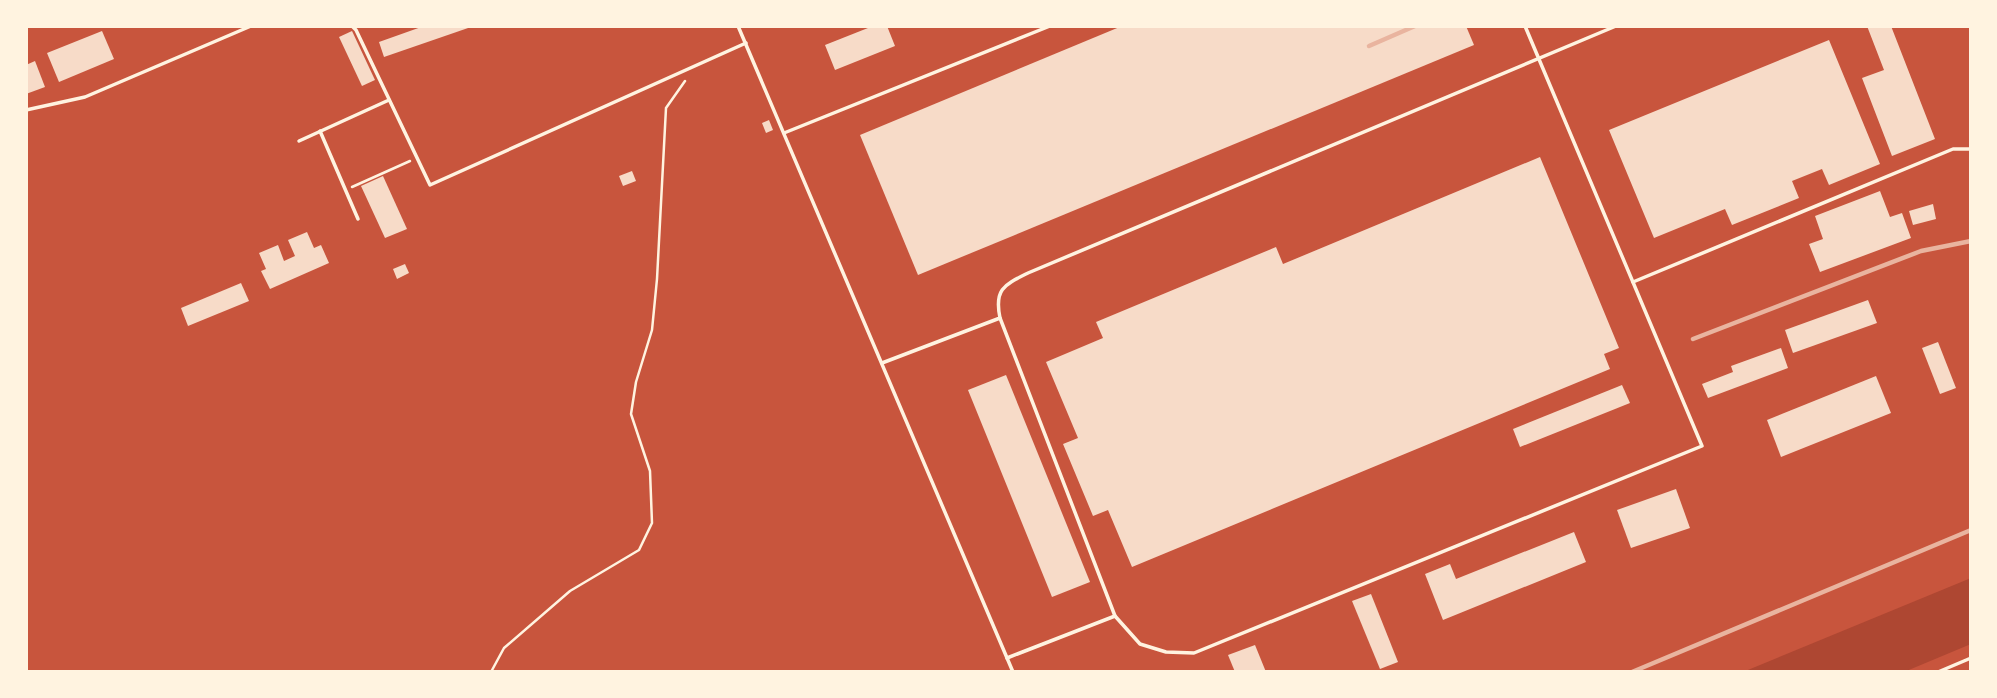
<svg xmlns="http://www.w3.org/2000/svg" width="1997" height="698" font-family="'Roboto Condensed',sans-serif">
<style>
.green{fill:#ae4732}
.building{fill:#f7dbc8}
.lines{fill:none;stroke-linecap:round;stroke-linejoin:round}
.path{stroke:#fff3e0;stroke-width:2.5}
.service{stroke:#fff3e0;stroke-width:3.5}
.rail{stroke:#e9b49f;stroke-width:4.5}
</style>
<rect width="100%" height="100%" fill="#c8553d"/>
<!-- green -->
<path class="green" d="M1971 578V644L1904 672H1743Z"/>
<!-- building -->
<g class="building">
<path d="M424 26 471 27 384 57 379 42Z"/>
<path d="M873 26H887L895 46 835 70 825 45Z"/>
<path d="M1122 26H1466L1474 45 918 275 860 135Z"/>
<path d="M1867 26H1891L1935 139 1892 156 1862 78 1884 70Z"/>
<path d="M102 31 114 59 59 82 47 53Z"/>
<path d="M352 31 375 80 362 86 339 37Z"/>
<path d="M1829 40 1880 164 1829 185 1822 169 1792 181 1799 198 1732 225 1725 209 1654 238 1609 130Z"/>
<path d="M35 61 45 87 26 94V65Z"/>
<path d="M769 120 773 130 766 133 762 123Z"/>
<path d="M1540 157 1619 348 1604 354 1610 369 1132 567 1108 510 1093 516 1063 444 1078 438 1046 362 1103 338 1096 322 1276 247 1283 264Z"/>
<path d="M632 171 636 181 623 186 619 176Z"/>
<path d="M383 176 407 229 385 238 361 186Z"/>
<path d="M1880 191 1890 217 1902 213 1911 238 1820 272 1809 244 1823 239 1815 216Z"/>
<path d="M1933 204 1936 219 1913 225 1909 211Z"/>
<path d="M307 232 314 248 321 245 329 263 270 289 261 271 266 269 259 253 278 245 284 261 295 256 288 240Z"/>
<path d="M405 264 409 273 397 279 393 269Z"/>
<path d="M241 283 249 301 188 326 181 308Z"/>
<path d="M1868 300 1877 323 1793 353 1785 330Z"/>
<path d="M1938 342 1956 388 1940 394 1922 348Z"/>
<path d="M1781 348 1788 368 1708 398 1702 384 1733 372 1731 366Z"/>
<path d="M1006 375 1090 582 1052 597 968 390Z"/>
<path d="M1876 376 1891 413 1781 457 1767 420Z"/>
<path d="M1622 385 1630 403 1520 447 1513 429Z"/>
<path d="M1676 489 1690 528 1631 548 1617 510Z"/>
<path d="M1574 532 1586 562 1443 620 1425 574 1450 564 1456 579Z"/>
<path d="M1371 594 1398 662 1380 669 1352 601Z"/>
<path d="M1255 645 1266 672H1235L1228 655Z"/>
</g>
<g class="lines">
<!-- path -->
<g class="path">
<path d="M352 187 410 161"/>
<path d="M491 672 504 648 570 591 639 550 652 523 650 471 631 414 636 382 652 330 657 279 666 108 685 81"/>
</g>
<!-- service -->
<g class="service">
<path d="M352 26 356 30 430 185 746 43"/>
<path d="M738 26 1013 672"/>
<path d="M26 110 85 97 251 26"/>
<path d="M320 131 358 219"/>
<path d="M784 133 1050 26"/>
<path d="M299 141 389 100"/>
<path d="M1633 282 1953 149H1971"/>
<path d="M1000 318 1115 616"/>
<path d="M882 363 1000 318C994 289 1004 285 1028 273L1616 26"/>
<path d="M1007 658 1115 616 1140 644 1166 652 1194 653 1702 446 1525 26"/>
<path d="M1938 672 1971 658"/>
</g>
<!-- rail -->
<g class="rail">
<path d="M1369 46 1415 26"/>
<path d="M1693 339 1921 251 1971 241"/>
<path d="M1632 672 1971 530"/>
</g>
</g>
<!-- border -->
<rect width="1997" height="698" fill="none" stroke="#fff3e0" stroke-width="56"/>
</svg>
